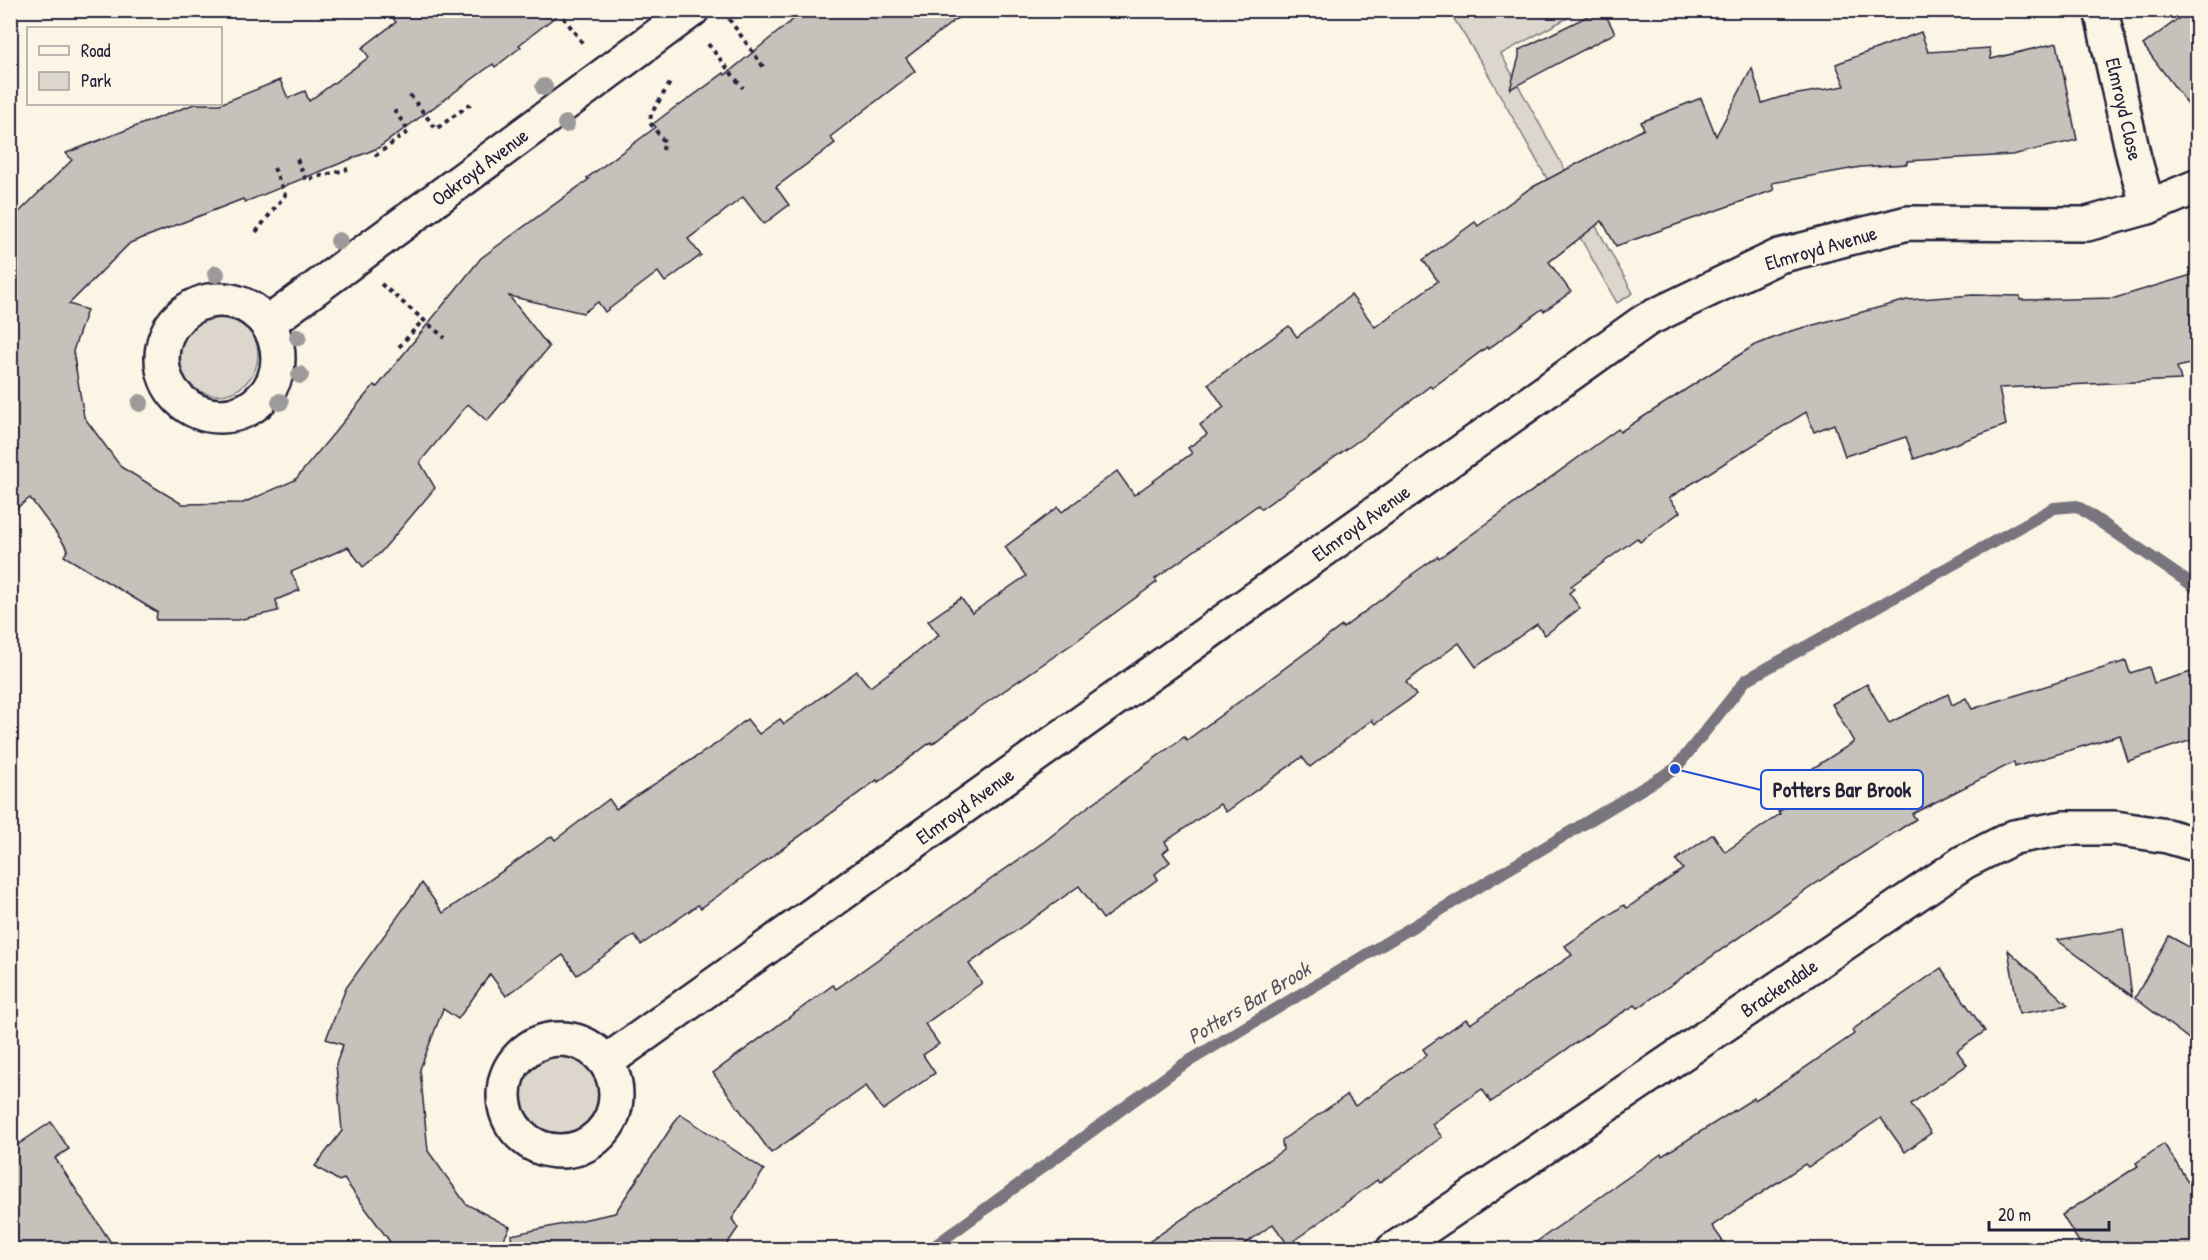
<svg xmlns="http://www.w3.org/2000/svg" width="2208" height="1260" font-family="'Patrick Hand',sans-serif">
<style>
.green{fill:#dcd6cc;stroke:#7f7c84;stroke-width:1.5}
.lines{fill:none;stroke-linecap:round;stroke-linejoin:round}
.stream{stroke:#78757e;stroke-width:12}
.building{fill:#c6c1bb;stroke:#22223b;stroke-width:1.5}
.minor-casing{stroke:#22223b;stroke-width:38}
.path{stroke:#22223b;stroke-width:4;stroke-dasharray:4.5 4.5;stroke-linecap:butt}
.minor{stroke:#fcf5e5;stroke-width:33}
.tree{fill:#9d9a9b}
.labels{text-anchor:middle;stroke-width:5;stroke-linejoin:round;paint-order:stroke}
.street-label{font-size:20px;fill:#22223b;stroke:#fcf5e5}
.water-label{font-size:21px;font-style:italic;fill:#545362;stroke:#fcf5e5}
.leader{fill:none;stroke:#1d4ed8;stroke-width:2}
.callout-dot{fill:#1d4ed8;stroke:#fcf5e5;stroke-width:2}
.callout{fill:#fcf5e5;stroke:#1d4ed8;stroke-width:2}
.callout-label{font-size:21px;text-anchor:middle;font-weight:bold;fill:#22223b}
</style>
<rect width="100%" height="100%" fill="#fcf5e5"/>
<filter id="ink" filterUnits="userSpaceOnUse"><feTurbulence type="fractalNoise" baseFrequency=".0167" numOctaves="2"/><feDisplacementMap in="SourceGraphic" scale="12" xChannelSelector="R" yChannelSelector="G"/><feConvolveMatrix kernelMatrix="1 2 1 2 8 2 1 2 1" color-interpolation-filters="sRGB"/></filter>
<g filter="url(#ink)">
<!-- green -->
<g class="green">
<path d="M1449 11H1580L1501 54 1633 293 1617 303 1483 65Z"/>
<circle cx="217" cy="354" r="41"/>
<circle cx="560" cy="1095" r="40"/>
</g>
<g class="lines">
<!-- stream -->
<path class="stream" d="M929 1250 1181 1066 1675 769 1746 680 2054 508 2077 506 2198 589"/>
</g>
<!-- building -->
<g class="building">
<path d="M387 10H564L519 45 521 47 495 67 493 64 378 148 245 202 243 199 130 243 69 304 87 310 73 351 84 417 121 467 182 504 243 503 295 480 374 385 377 387 481 258 589 179 587 178 656 127 653 124 678 105 679 106 724 73 725 75 805 10H968L906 58 915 71 830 137 835 143 776 187 789 205 764 224 743 197 688 239 701 255 665 282 658 272 605 312 598 302 583 313 509 296 549 347 487 421 468 404 420 462 435 488 380 553 363 567 348 547 291 572 300 590 276 600 278 611 238 620H156L157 612 64 556 68 549 30 498 10 513V221L72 160 66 153 194 104H220L280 80 288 98 305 91 309 101 369 57 362 48 396 22Z"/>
<path d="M1600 10H1603L1615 33 1510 89 1519 57V50Z"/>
<path d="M2190 10H2198V118L2143 45Z"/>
<path d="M1921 32 1928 52 1990 48 1991 59 2057 43 2077 140 2012 155 1907 161V164L1861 167 1772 183 1774 190 1616 246 1602 221 1549 262 1571 292 1544 311 1542 309 1488 349 1487 347 1432 388 1430 386 1375 429 1261 509 1258 505 1155 579 1157 582 1075 642 979 708 932 744 931 742 878 782 877 780 701 908 698 905 641 945 634 935 577 975 563 955 506 996 490 974 458 1019 443 1009 420 1069 428 1151 466 1204 510 1227 498 1250H396L344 1179 339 1181 315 1166 342 1131 336 1064 343 1045 326 1039 346 988 422 883 443 913 552 836 555 840 609 799 616 809 716 744 747 719 759 734 780 719 784 724 857 671 870 687 939 635 928 621 961 598 972 613 1026 576 1005 547 1058 507 1062 512 1117 471 1134 495 1192 453 1188 448 1207 434 1200 425 1224 407 1208 384 1289 326 1297 337 1351 295 1375 327 1438 281 1423 260 1475 222 1478 226 1529 189 1644 129 1641 122 1701 98 1716 136 1752 68 1762 103 1781 97 1845 86 1836 64Z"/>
<path d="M2198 273V362L2177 367 2181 380 1999 388 2006 425 1914 459 1906 437 1845 456 1834 424 1814 432 1806 412 1669 498 1680 512 1640 542 1637 538 1571 586 1574 589 1569 593 1580 608 1545 635 1537 624 1476 667 1459 643 1406 682 1416 695 1375 724 1372 720 1310 767 1302 757 1226 812 1220 804 1165 842 1169 848 1163 853 1170 862 1155 874 1158 879 1103 919 1079 886 969 964 982 983 925 1024 939 1044 923 1055 935 1073 883 1110 866 1086 771 1153 713 1073 833 985 836 989 1045 841 1085 809 1184 737 1187 740 1342 626 1343 628 1412 576 1411 575 1438 556 1439 558 1618 429 1620 432 1753 346 1791 331 1907 300 1973 295 2020 296V300L2115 298Z"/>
<path d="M2126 661 2130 673 2149 667 2154 683 2198 670V738L2128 761 2120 735 2015 767 2014 762 1912 814 1916 819 1831 873 1638 1008 1635 1005 1599 1027 1491 1102 1482 1089 1432 1124 1442 1137 1379 1183 1377 1180 1288 1245 1273 1224 1237 1250H1137L1283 1150 1282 1140 1347 1095 1355 1106 1427 1055 1423 1049 1466 1019 1470 1024 1572 955 1565 946 1624 905 1627 908 1683 869 1676 860 1713 834 1725 852 1780 814 1778 812 1803 796 1793 781 1854 742 1832 704 1867 684 1889 723 1948 694 1952 705 1966 698 1972 709Z"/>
<path d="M2123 929 2132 996 2057 940Z"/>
<path d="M2169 936 2198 952V1046L2135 998Z"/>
<path d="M2008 950 2068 1005 2019 1014Z"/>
<path d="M1941 968 1985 1031 1957 1051 1967 1065 1911 1104 1931 1133 1905 1152 1881 1118 1808 1167 1805 1164 1712 1226 1729 1250H1525L1661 1154 1662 1156 1754 1098 1755 1100 1787 1080 1854 1034 1852 1030Z"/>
<path d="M680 1114 764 1170 732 1219 738 1228 723 1250H513L511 1235 615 1213Z"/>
<path d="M51 1122 69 1149 55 1158 116 1250H10V1150Z"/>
<path d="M2164 1144 2198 1197V1250H2084L2062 1215 2138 1166 2136 1163Z"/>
</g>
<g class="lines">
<defs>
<g id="minor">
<path d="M2101 10 2134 158 2148 207"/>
<circle cx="220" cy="358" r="58"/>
<path d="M267 324 692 10"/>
<circle cx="560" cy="1095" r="56"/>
<path d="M606 1062 1646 320 1779 256 1908 223 2087 224 2148 207 2198 186"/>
<path d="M1393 1250 1964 862 2014 837 2064 828H2115L2167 836 2198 845"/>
</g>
</defs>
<!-- minor casing -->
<use href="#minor" class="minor-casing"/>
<!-- path -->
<g class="path">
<path d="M558 10 584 45"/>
<path d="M595 10 597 13 601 10"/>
<path d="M729 19 765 69"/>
<path d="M708 44 743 88"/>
<path d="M410 95 436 129 473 102"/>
<path d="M663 150 664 141 650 123 651 114 670 83"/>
<path d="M375 156 409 131 394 110"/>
<path d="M297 159 306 180 348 169"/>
<path d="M256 232 285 195 274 168"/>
<path d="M381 284 445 338"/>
<path d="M399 347 423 320"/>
</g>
<!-- minor -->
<use href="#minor" class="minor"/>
</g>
<!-- trees -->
<g class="tree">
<circle cx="544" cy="87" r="9"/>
<circle cx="566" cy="124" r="9"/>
<circle cx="339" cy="241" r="9"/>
<circle cx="216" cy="274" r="9"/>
<circle cx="298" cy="337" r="9"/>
<circle cx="300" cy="375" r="9"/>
<circle cx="280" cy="402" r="9"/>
<circle cx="140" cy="403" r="9"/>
</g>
</g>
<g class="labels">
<!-- street labels -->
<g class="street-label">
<text transform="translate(2124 109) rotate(77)" y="7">Elmroyd Close</text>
<text transform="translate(480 167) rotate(-37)" y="7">Oakroyd Avenue</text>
<text transform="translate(1821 248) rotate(-16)" y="7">Elmroyd Avenue</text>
<text transform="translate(1361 523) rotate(-36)" y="7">Elmroyd Avenue</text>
<text transform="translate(965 806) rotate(-36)" y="7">Elmroyd Avenue</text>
<text transform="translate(1779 988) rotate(-34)" y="7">Brackendale</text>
</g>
<!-- water labels -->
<g class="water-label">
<text transform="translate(1249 1003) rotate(-31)" y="7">Potters Bar Brook</text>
</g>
</g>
<!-- callouts -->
<path class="leader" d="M1675 769L1761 790"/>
<circle class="callout-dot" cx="1675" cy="769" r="6"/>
<rect class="callout" x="1761" y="770" width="162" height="39" rx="6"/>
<g class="callout-label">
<text x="1842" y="797">Potters Bar Brook</text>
</g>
<!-- margin -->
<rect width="2208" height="1260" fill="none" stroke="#fcf5e5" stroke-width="36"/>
<rect x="18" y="18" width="2172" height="1224" fill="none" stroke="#22223b" stroke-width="2" filter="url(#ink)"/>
<!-- legend -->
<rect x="27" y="27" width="195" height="78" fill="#fcf5e5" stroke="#a5a1a1" stroke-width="1.5"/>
<rect x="39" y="46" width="30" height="9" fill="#fcf5e5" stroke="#a5a1a1" stroke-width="1.5"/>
<text x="81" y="57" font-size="18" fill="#22223b">Road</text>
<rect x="39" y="72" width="30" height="18" fill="#dcd6cc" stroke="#a5a1a1" stroke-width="1.5"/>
<text x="81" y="87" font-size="18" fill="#22223b">Park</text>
<!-- scale -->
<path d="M1989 1221v9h120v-9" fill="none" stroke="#22223b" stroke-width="3"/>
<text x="1998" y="1221" font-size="18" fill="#22223b" stroke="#fcf5e5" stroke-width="4.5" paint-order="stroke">20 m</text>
</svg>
